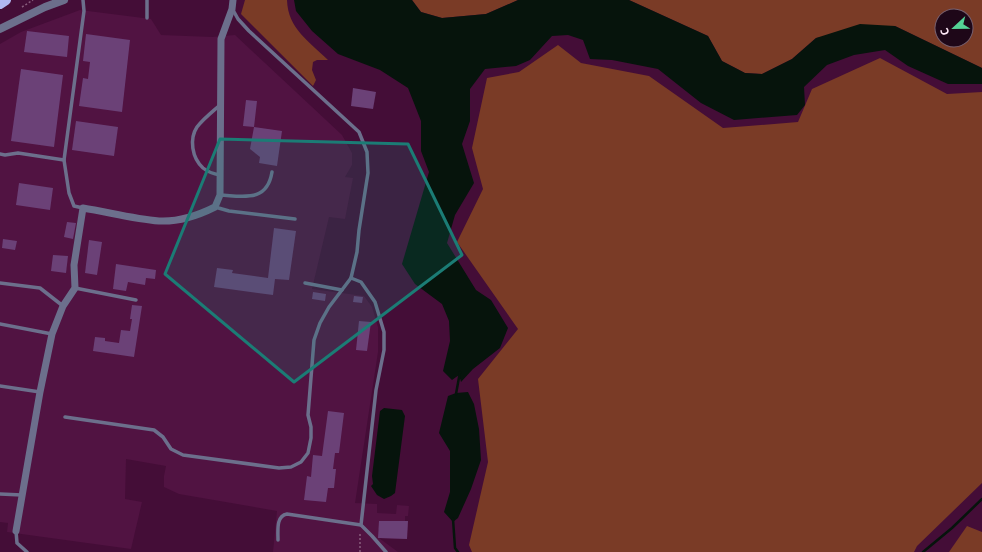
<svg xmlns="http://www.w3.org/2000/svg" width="982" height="552" font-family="'Open Sans',sans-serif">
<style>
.built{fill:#511342}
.green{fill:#7a3b26;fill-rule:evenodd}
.water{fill:#06140c}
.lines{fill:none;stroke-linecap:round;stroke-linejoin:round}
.stream{stroke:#06140c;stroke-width:2.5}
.building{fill:#6b4177}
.path{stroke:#885d7d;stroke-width:1.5;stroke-dasharray:2 2;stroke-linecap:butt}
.service{stroke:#6c6f8c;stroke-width:3.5}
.minor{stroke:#6c6f8c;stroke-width:7}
.tertiary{stroke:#6c6f8c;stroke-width:8}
.primary{stroke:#b0b7f2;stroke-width:10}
.marked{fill:#1b7c75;fill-opacity:0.2;stroke:#1b7c75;stroke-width:3;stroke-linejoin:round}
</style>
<rect width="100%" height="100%" fill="#440d37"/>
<!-- built -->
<path class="built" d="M80 10 151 19 161 35 212 37 235 35 342 135 352 153V165L345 177 353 178 345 219 329 217 312 289 364 296 372 307 378 327V352L355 503 377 504V513L396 514 397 505 409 506 408 516H405V521H408L407 539 379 538 398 552H273L277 511 179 494 164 487V476L166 466 126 459 125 499 142 502 131 549 7 532 8 523 0 522V44L21 32Z"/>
<!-- green -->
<g class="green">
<path d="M245 0H287C288 29 309 41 328 60H317L313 62 312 70 316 80 313 86 241 14Z"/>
<path d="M412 0H518L486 14 442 18 421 12Z"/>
<path d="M629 0H982V68L895 26 816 38 792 59 762 74 745 73 722 61 708 36ZM942 16H966V40H942Z"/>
<path d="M558 45 581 63 649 76 723 128 798 122 812 89 880 58 947 94 982 92V483L917 546 914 552H472L469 545 488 462 478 379 518 329 457 242 483 189 472 148 487 78 519 72Z"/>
<path d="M967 526 982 532V552H949Z"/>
</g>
<!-- water -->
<g class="water">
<path d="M294 0H412L421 12 442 18 486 14 518 0H629L708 36 722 61 745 73 762 74 792 59 816 38 860 24 895 26 982 68V84H948L908 66 885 50 854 55 827 65 804 87 805 105 797 115 734 120 701 103 658 69 612 60 590 59 583 40 568 35 552 36 530 60 516 66 485 69 470 89V121L462 144 474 183 455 215 447 243 476 290 491 300 508 328 500 348 473 369 461 382 459 375 452 380 443 371 450 341 449 321 442 304 415 284 402 264 429 172 421 151V121L408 88 380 70 338 54 312 31 296 11Z"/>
<path d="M468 392 474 404 479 429 481 460 471 489 458 518 453 522 444 512 450 492V451L439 433 448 396 456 393Z"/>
<path d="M384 408 402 410 405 416 395 493 391 496 384 499 377 495 371 486 373 484 372 476 380 411Z"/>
</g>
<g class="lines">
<!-- stream -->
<g class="stream">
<path d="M456 394 460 372"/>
<path d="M453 519 455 548 458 552"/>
<path d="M923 552 952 528 982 499"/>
</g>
</g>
<!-- building -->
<g class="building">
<path d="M27 31 69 36 67 57 24 52Z"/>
<path d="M86 34 130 40 122 112 79 106 83 78 88 79 90 62 83 61Z"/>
<path d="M21 69 63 75 54 147 11 141Z"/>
<path d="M353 88 376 92 373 109 351 106Z"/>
<path d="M246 100 257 101 254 127 282 131 277 166 259 163 260 157 250 149 254 127 243 126Z"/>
<path d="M76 121 118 127 114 156 72 150Z"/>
<path d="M19 183 53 188 50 210 16 205Z"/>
<path d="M67 222 76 223 73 239 64 237Z"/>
<path d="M274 228 296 231 289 280 275 279 273 295 214 287 217 268 233 270 232 273 268 278Z"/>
<path d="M3 239 17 241 15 250 2 248Z"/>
<path d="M89 240 102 242 97 275 85 273Z"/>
<path d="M53 255 68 256 66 273 51 271Z"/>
<path d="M116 264 156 270 155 279 146 278 145 285 128 282 126 291 113 289Z"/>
<path d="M313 292 326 294 325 301 312 299Z"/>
<path d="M354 296 363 297 362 303 353 302Z"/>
<path d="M132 305 142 306 134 357 93 351 95 337 105 338V341L119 343 121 330 130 331 132 319H130Z"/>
<path d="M359 321 371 322 367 351 356 350Z"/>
<path d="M328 411 344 413 339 453H335L333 469H336L334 488H328L326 502 304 500 307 476 311 477 313 455 322 456Z"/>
<path d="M379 521H408L407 539 378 538Z"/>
</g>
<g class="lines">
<!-- path -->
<g class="path">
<path d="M22 7 33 0"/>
<path d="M360 552V532"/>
</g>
<!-- service -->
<g class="service">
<path d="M83 0 84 11 64 160 69 193 74 206 83 208"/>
<path d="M147 18V0"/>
<path d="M220 105C212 112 203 119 197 127 189 139 192 158 203 168 208 172 214 174 220 175"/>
<path d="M0 154 5 155 18 153 64 160"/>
<path d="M220 195C243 196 267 203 272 172"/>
<path d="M215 207 229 211 295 219"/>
<path d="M351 278 361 282 375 302 384 332V350L376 390 361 525"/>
<path d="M0 283 40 288 63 306"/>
<path d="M305 283 342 290"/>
<path d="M75 288 136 300"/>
<path d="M0 324 52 334"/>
<path d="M0 386 40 392"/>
<path d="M65 417 154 430 163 437 171 449 183 455 279 468 291 467 301 462 308 453 311 438V427L308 415 314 340 320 323 329 307 351 278 357 252 359 230 368 173 367 152 359 132 249 31 238 19 233 10"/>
<path d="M0 494 22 495"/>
<path d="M16 531 17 543 27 552"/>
<path d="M278 540C278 530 276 516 287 514L361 525 372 536 386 552"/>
</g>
<!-- minor -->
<path class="minor" d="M16 531 40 392 52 334 63 306 75 288 74 265 83 208C108 212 134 219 159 221 178 222 199 215 215 207L220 195 221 39 232 9 233 0"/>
<!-- tertiary -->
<path class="tertiary" d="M0 29 45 7 64 0"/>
<!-- primary -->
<path class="primary" d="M0 4 6 0"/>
</g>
<!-- marked area -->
<path class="marked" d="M220 139 408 144 462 255 294 382 165 274Z"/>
<!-- north arrow -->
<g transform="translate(954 28) rotate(248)"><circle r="19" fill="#1e0718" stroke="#776170"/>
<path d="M0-3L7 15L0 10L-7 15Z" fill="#54d395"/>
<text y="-6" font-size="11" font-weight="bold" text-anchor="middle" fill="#fde7f5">С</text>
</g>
</svg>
